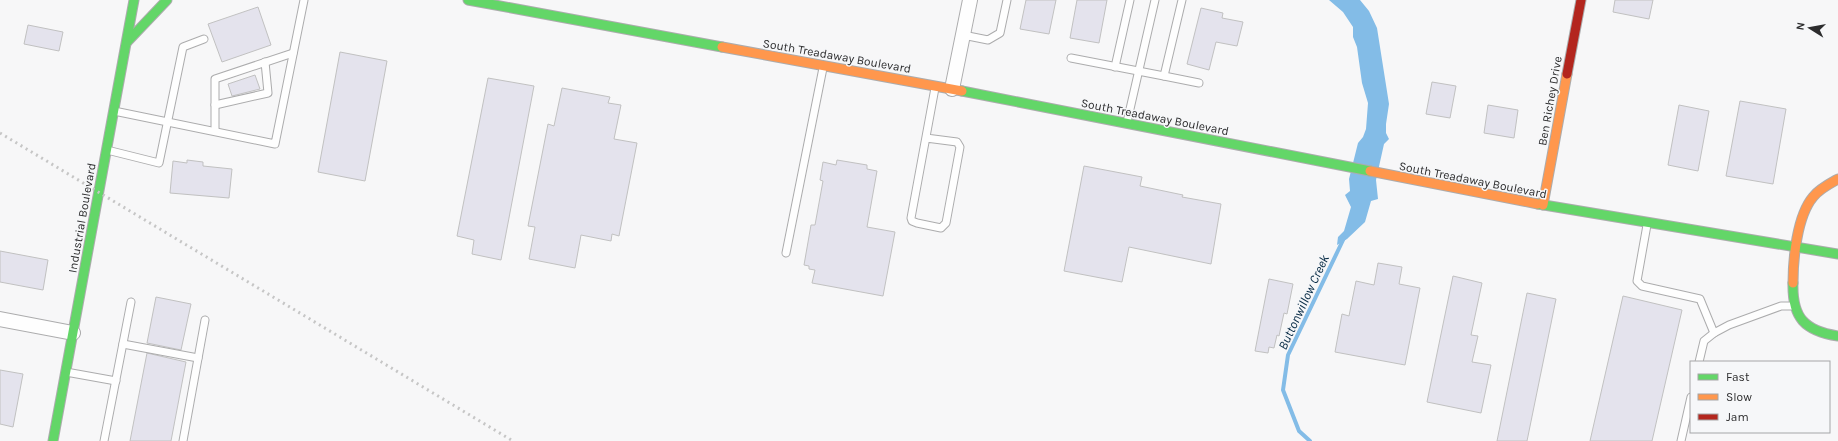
<svg xmlns="http://www.w3.org/2000/svg" width="1838" height="441" font-family="Karla,sans-serif">
<style>
.water{fill:#83bce7}
.lines{fill:none;stroke-linecap:round;stroke-linejoin:round}
.stream{stroke:#83bce7;stroke-width:4}
.building{fill:#e4e3ed;stroke:#c1c1c1}
.lane-casing{stroke:#acacad;stroke-width:9}
.street-casing{stroke:#acacad;stroke-width:16}
.fast-casing{stroke:#acacad;stroke-width:11}
.slow-casing{stroke:#acacad;stroke-width:11}
.jam-casing{stroke:#acacad;stroke-width:11}
.lane{stroke:#fefefe;stroke-width:7}
.street{stroke:#fefefe;stroke-width:14}
.fast{stroke:#63d668;stroke-width:9}
.slow{stroke:#ff974d;stroke-width:9}
.jam{stroke:#b3261e;stroke-width:9}
.rail{stroke:#c6c6c6;stroke-width:3;stroke-dasharray:2 4;stroke-linecap:butt}
.labels{text-anchor:middle;stroke-width:3;stroke-linejoin:round;paint-order:stroke}
.street-label{font-size:12px;fill:#2c2c2d;stroke:#f6f7f9}
.water-label{font-size:13px;font-style:italic;fill:#092c46;stroke:#f6f7f9}
</style>
<rect width="100%" height="100%" fill="#f7f7f8"/>
<!-- water -->
<path class="water" d="M1329 0H1360L1369 11 1377 28 1389 104 1386 124V133L1389 139 1384 144 1376 180 1378 199 1371 201 1365 222 1347 239 1337 245 1338 237 1344 231 1351 207 1345 195 1350 191 1349 179 1358 143 1363 137 1366 129 1368 103 1362 83 1357 47 1353 37V27L1343 12Z"/>
<g class="lines">
<!-- stream -->
<path class="stream" d="M1310 441 1299 431 1283 390 1288 355 1344 238"/>
</g>
<!-- building -->
<g class="building">
<path d="M1026 0H1056L1049 34 1020 29Z"/>
<path d="M1077 0H1107L1099 43 1070 38Z"/>
<path d="M1615 0H1653L1649 19 1613 12Z"/>
<path d="M258 7 271 45 222 62 208 24Z"/>
<path d="M1201 8 1223 13 1222 18 1243 22 1237 46 1216 42 1209 70 1187 64Z"/>
<path d="M28 25 63 32 59 51 24 44Z"/>
<path d="M340 52 387 61 365 181 318 172Z"/>
<path d="M255 75 260 89 232 96 228 84Z"/>
<path d="M488 78 534 86 501 260 472 254 474 240 457 236Z"/>
<path d="M1432 82 1456 86 1450 118 1426 114Z"/>
<path d="M562 88 610 97 608 103 621 105 614 139 637 143 619 236 612 234 611 241 581 235 575 268 529 259 535 227 528 226 548 124 554 126Z"/>
<path d="M1740 101 1786 109 1773 184 1726 176Z"/>
<path d="M1488 105 1518 110 1514 138 1484 133Z"/>
<path d="M1679 105 1709 111 1698 171 1668 165Z"/>
<path d="M187 160 203 162V166L232 169 229 198 170 193 173 161 187 163Z"/>
<path d="M837 160 867 165V169L877 171 867 227 895 232 883 296 812 283 815 270 809 269V266L804 265 811 225H815L823 181 820 180 823 162 836 165Z"/>
<path d="M1084 166 1142 177 1140 186 1183 195 1182 197 1221 204 1211 264 1129 247 1122 282 1064 271Z"/>
<path d="M0 251 48 260 43 290 0 282Z"/>
<path d="M1378 263 1402 267 1399 284 1420 288 1405 365 1335 352 1342 314 1349 316 1356 281 1374 285Z"/>
<path d="M1453 276 1482 283 1471 335 1478 336 1472 362 1491 365 1481 413 1427 402Z"/>
<path d="M1269 279 1293 284 1287 314 1284 313 1279 336 1277 335 1274 348 1269 347 1268 353 1255 351Z"/>
<path d="M1527 293 1556 299 1527 441H1497Z"/>
<path d="M1623 296 1682 310 1652 441H1590Z"/>
<path d="M156 297 191 304 181 350 147 343Z"/>
<path d="M147 353 186 362 171 441H130Z"/>
<path d="M0 370 23 374 13 427 0 424Z"/>
</g>
<g class="lines">
<defs>
<g id="lane">
<path d="M963 35 988 40 1000 33 1007 0"/>
<path d="M1071 58 1164 76 1182 0"/>
<path d="M1115 67 1130 0"/>
<path d="M1164 76 1199 83"/>
<path d="M215 105 268 93 265 62"/>
<path d="M114 111 275 144 304 0"/>
<path d="M1127 122 1155 0"/>
<path d="M215 131V79L293 53"/>
<path d="M926 138 957 142 960 147 946 223 941 228 917 223 912 221 911 218 935 88"/>
<path d="M107 150 159 163 183 47 204 39"/>
<path d="M1647 225 1637 281 1642 286 1700 299 1714 333"/>
<path d="M786 253 823 68"/>
<path d="M123 344 198 358"/>
<path d="M1699 362 1704 341 1714 333 1729 325 1781 306H1794"/>
<path d="M66 372 116 381"/>
<path d="M104 441 131 302"/>
<path d="M183 441 205 320"/>
<path d="M1681 441 1691 397"/>
</g>
<g id="street">
<path d="M952 89 970 0"/>
<path d="M0 319 73 333"/>
</g>
<g id="fast">
<path d="M468 0 722 47"/>
<path d="M127 42 167 0"/>
<path d="M962 91 1370 171"/>
<path d="M1538 204 1838 254"/>
<path d="M1793 283C1792 318 1805 331 1838 336"/>
<path d="M53 441 134 0"/>
</g>
<g id="slow">
<path d="M722 47 962 91"/>
<path d="M1370 171 1538 204"/>
<path d="M1543 205 1567 74"/>
<path d="M1793 283C1793 259 1797 216 1813 197 1819 189 1829 184 1838 179"/>
</g>
<path id="jam" d="M1567 74 1581 0"/>
</defs>
<!-- lane casing -->
<use href="#lane" class="lane-casing"/>
<!-- street casing -->
<use href="#street" class="street-casing"/>
<!-- fast casing -->
<use href="#fast" class="fast-casing"/>
<!-- slow casing -->
<use href="#slow" class="slow-casing"/>
<!-- jam casing -->
<use href="#jam" class="jam-casing"/>
<!-- lane -->
<use href="#lane" class="lane"/>
<!-- street -->
<use href="#street" class="street"/>
<!-- fast -->
<use href="#fast" class="fast"/>
<!-- slow -->
<use href="#slow" class="slow"/>
<!-- jam -->
<use href="#jam" class="jam"/>
<!-- rail -->
<path class="rail" d="M0 133 513 441"/>
</g>
<g class="labels">
<!-- street labels -->
<g class="street-label">
<text transform="translate(837 56) rotate(10)" y="4">South Treadaway Boulevard</text>
<text transform="translate(1550 101) rotate(-80)" y="4">Ben Richey Drive</text>
<text transform="translate(1155 117) rotate(11)" y="4">South Treadaway Boulevard</text>
<text transform="translate(1473 180) rotate(11)" y="4">South Treadaway Boulevard</text>
<text transform="translate(82 218) rotate(-80)" y="4">Industrial Boulevard</text>
</g>
<!-- water labels -->
<g class="water-label">
<text transform="translate(1303 302) rotate(-65)" y="5">Buttonwillow Creek</text>
</g>
</g>
<!-- legend -->
<rect x="1690" y="361" width="140" height="72" fill="#f6f7f9" stroke="#a5a6a7"/>
<rect x="1698" y="374" width="20" height="6" fill="#63d668" stroke="#a5a6a7"/>
<text x="1726" y="381" font-size="12" fill="#2c2c2d">Fast</text>
<rect x="1698" y="394" width="20" height="6" fill="#ff974d" stroke="#a5a6a7"/>
<text x="1726" y="401" font-size="12" fill="#2c2c2d">Slow</text>
<rect x="1698" y="414" width="20" height="6" fill="#b3261e" stroke="#a5a6a7"/>
<text x="1726" y="421" font-size="12" fill="#2c2c2d">Jam</text>
<!-- north arrow -->
<g transform="translate(1810 28) rotate(281)" stroke="#f6f7f9" stroke-width="3" paint-order="stroke">
<path d="M0-3L7 15L0 10L-7 15Z" fill="#2c2c2d"/>
<text y="-6" font-size="11" font-weight="bold" text-anchor="middle" fill="#2c2c2d">N</text>
</g>
</svg>
